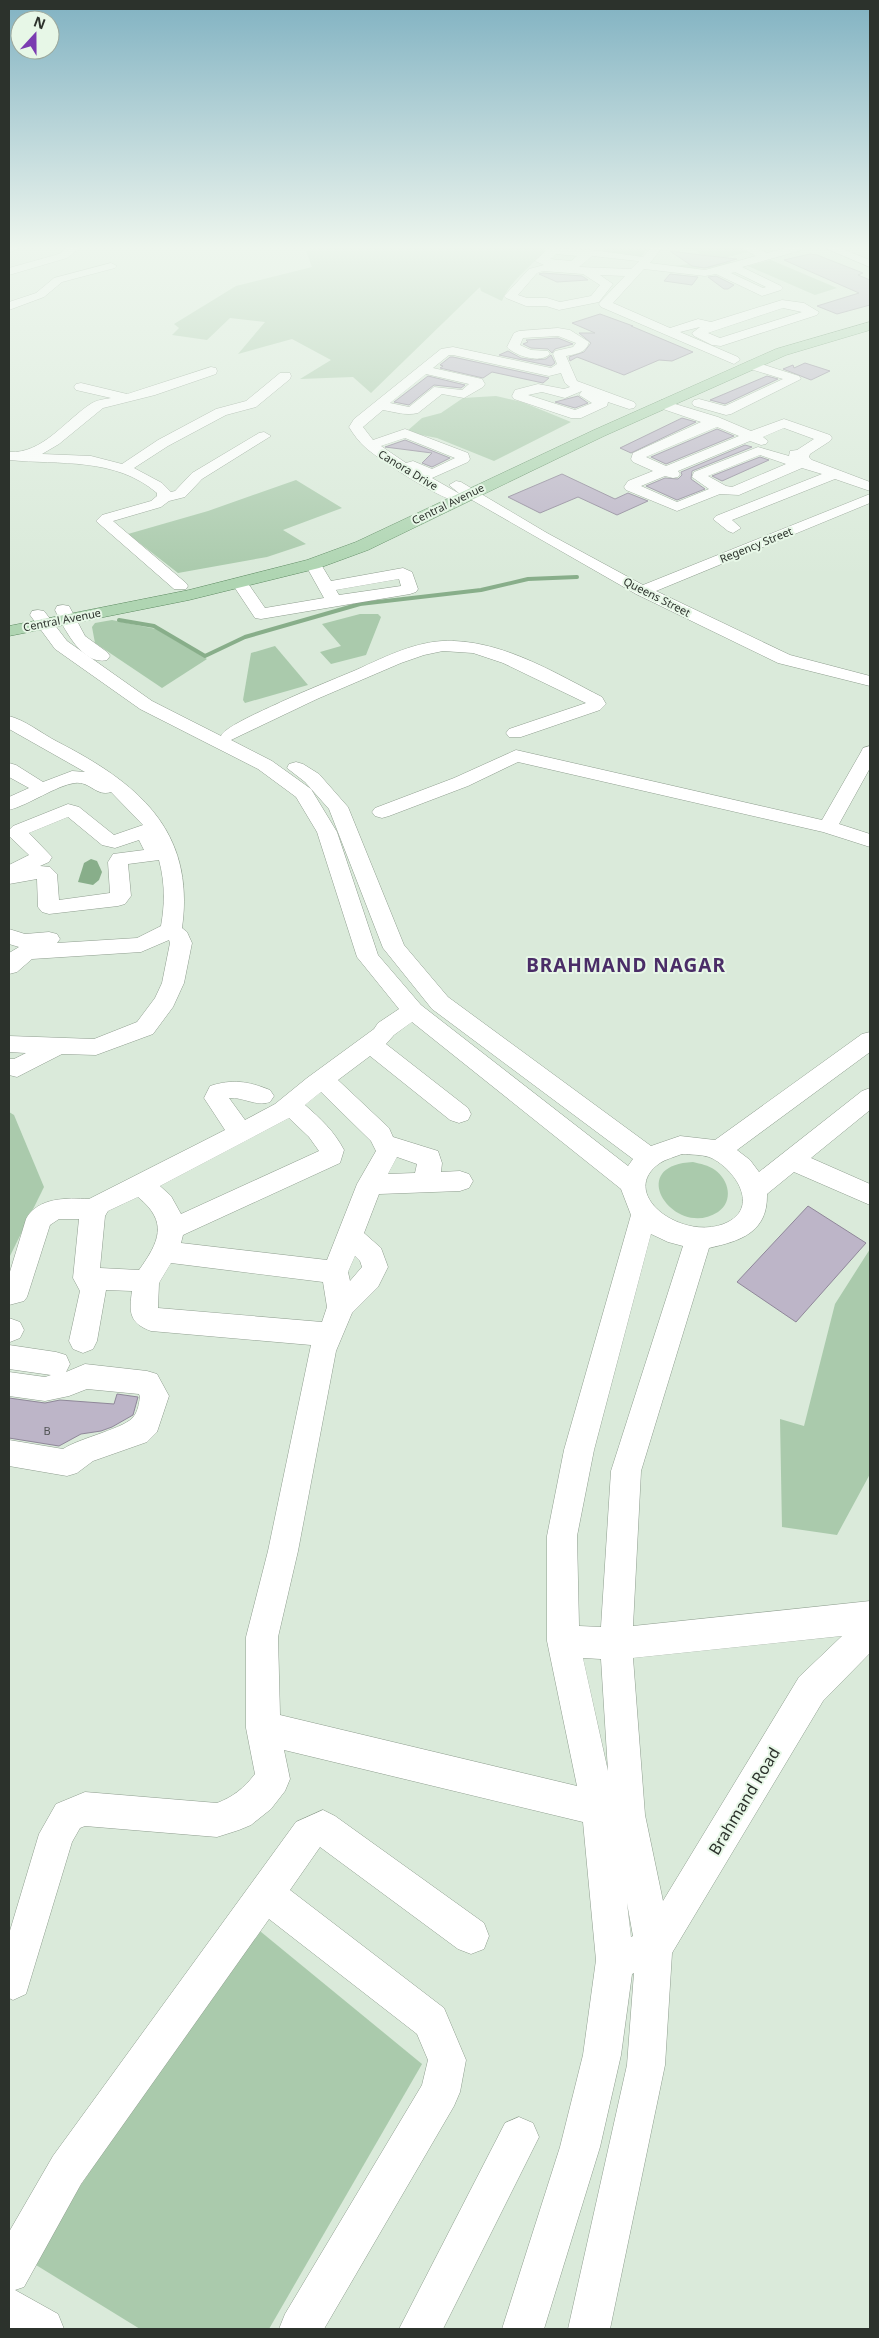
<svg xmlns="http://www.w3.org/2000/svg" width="879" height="2338" font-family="'Noto Sans',sans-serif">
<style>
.green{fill:#aacaac}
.water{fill:#88ae8a}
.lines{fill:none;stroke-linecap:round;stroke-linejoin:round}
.stream{stroke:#88ae8a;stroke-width:4}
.building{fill:#bdb5c8;stroke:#8f8799}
.minor-casing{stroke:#8f9e8f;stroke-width:1}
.major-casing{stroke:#5e8a62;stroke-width:1}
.minor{fill:#fff;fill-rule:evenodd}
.major{fill:#afd5b2;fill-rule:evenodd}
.labels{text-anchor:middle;stroke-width:4;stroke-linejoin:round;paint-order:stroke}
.far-street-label{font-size:11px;fill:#2c322c;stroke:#e7f7e7}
.number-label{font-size:11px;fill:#505353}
.near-street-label{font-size:16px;fill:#2c322c;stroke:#e7f7e7}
.district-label{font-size:19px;font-weight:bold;letter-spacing:1px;fill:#4a2d67;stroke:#e7f7e7}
</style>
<rect width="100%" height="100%" fill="#daeada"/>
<!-- green -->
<g class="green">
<path d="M317 248H546C533 266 510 280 502 301L481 291 480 287 371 393 353 377 300 379 331 360 292 339 238 354 265 322 230 318 207 340 172 335 179 328 174 324 236 286 312 267 306 251Z"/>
<path d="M608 248 647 249 641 257 600 253Z"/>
<path d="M680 248H739L748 252 724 258 734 264C712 269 695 270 673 266L698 263 711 256 701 255 696 250Z"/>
<path d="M771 260 837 288 815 295 748 266Z"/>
<path d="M496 396 522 402 571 422 494 461 437 438 406 432 422 418 441 413 463 398Z"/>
<path d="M296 480 342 508 283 530 306 544 267 557 178 573 128 534 208 511Z"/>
<path d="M360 614H378L381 617 366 655 331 664 320 652 341 646 322 624Z"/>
<path d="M112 620 156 629 207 659 162 688 95 643 92 627 95 623Z"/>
<path d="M275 646 308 685 245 703 243 700 251 653Z"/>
<path d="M9 1112 14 1115 44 1187 9 1258Z"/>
<path d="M693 1162C701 1164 708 1165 715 1170 729 1180 734 1201 718 1212 675 1240 623 1165 693 1162Z"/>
<path d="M870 1249V1474L837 1535 782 1527 780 1419 804 1426 835 1304Z"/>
<path d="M255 1927 422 2064 269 2329H140L36 2265 60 2216Z"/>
</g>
<!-- water -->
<path class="water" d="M91 859 97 861 102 872 99 880 93 885 78 882 84 863Z"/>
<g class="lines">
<!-- stream -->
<path class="stream" d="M119 620 154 626 205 656 245 637 360 604 481 590 528 579 577 577"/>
</g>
<!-- building -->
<g class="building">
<path d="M670 251 701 255 737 259 705 268 692 266Z"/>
<path d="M810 254 817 255 863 273 858 275 870 280V305L837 314 817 306 859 293 784 260Z"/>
<path d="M543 273 582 276 588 280 557 282 539 274Z"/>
<path d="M670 274 698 277 692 285 664 281Z"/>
<path d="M716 276 734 285 728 289H724L708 277Z"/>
<path d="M600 314 633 326H631L693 352 672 361 659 360 624 375 577 357 570 361 569 357 584 352 591 343 579 333H595L572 323Z"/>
<path d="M558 338 573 344 555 349 552 353 548 349 531 348 523 344 528 342 526 340Z"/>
<path d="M508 351 521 358 534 360 546 359 551 355 555 363 551 366 499 355Z"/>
<path d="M450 357H453L549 378 543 383 492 372 483 378 440 368 443 366 440 365Z"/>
<path d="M805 363 830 371 811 380 783 369 793 365 794 368Z"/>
<path d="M428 376 465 385 461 388 434 385 409 405 394 402Z"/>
<path d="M767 376 778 379 725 404 710 400Z"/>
<path d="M578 396 588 403 575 408 555 402Z"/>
<path d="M682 418 696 422 631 453 620 448Z"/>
<path d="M717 429 734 436 666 464 651 457Z"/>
<path d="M405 440 450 458 432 467 422 463 432 453 385 447Z"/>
<path d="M745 445 752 447 692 471 691 479 705 489 677 500 646 486 665 478 678 479 682 475 681 472Z"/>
<path d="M760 457 769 460 722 481 712 476Z"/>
<path d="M562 474 615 499 628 493 648 501 617 515 578 497 540 513 508 497Z"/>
<path d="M808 1206 866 1243 796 1322 737 1282Z"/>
<path d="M117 1394 138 1397 133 1415 112 1427 101 1431 81 1434 59 1446 9 1438V1398L45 1403 60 1400 114 1404Z"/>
</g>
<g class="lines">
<defs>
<g id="minor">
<path d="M9 248H19L9 253Z"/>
<path d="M67 248H80L67 258 9 275V268L59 254Z"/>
<path d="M549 248 592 250 643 257 651 248H662L650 263 705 270 756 256 742 248H756L767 253 786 248H803L802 250 742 267 781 286 783 288 781 290 762 296 716 274 705 276 644 269 613 303 670 328 698 319 711 322 782 300 804 303 819 312 817 315 721 346 712 345 694 336 692 333 700 327 680 332 738 357 740 360 734 364 601 307 599 304 601 301 625 276 600 275 613 284 599 302 559 310 546 306H526L506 298 504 296 506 294 529 269 544 265 535 261ZM556 254 577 256 571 261 550 259ZM592 256 638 261H639L631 269 579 267ZM543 271 583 274 600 285 591 296 560 302 547 298H527L518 295 537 273ZM735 272 766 287 763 288 731 273ZM783 308 802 312 720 338 708 333Z"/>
<path d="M825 248H840L870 260V267Z"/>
<path d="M111 263 117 266 115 268 62 282 44 297 9 310V302L36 293 54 278Z"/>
<path d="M558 328 570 330 589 342C586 353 576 354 566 356L577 381 634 402 636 405 634 408 629 409 608 402 607 406 581 418H571L514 399 512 396 515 390 538 384 564 389 570 387 565 383 561 373 549 376 453 355H449L433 368 482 379 485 384 483 387 464 398 442 394 418 413C406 416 395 412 383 410L363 427 373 440 405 429 468 453 470 459 468 462 432 478 460 494 449 485 456 481 461 482 547 533 643 585 870 494V503L656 591 790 655 870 676V686L778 663 636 594 465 496 466 499 464 502C449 506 380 460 366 448 359 442 354 435 349 427L354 419 441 349 453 347 551 368 557 364 553 354 555 351 573 347 576 343 558 336 523 338 520 345 531 350 548 351 550 354C541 364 515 356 507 347L514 333 519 331ZM426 374 469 384 462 390 434 387 409 407 390 403ZM582 391 579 395 592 403 575 410 528 395 542 392 565 398ZM405 438 455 458 432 469 413 461 406 463 381 446Z"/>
<path d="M752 361 799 376 801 379 731 414 726 415 694 406 692 403 694 400 699 399 725 406 783 379 747 368 746 365 747 362Z"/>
<path d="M211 367 216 368 217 371 216 374 155 395 103 408 59 444 42 454 91 456 122 464 158 440 216 409 246 401 280 373H290L291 376 290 379 256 407 226 415 168 446 134 468 162 483 171 492 175 491 192 473 259 433 264 432 271 436 202 479 185 497 169 501 161 507 113 521 186 583 188 586 186 589H174L96 521 102 515 151 501 157 496V493C115 457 60 465 9 460V452C43 454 65 420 92 403 97 400 105 399 111 398L76 390 74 387 76 384 81 383 127 394Z"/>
<path d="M662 400 718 417 751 431 784 419 830 435 832 438 830 441 810 454 809 457 812 460 870 482V491L835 479 732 520 741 528 733 533 728 531 713 519 716 516 822 474 802 468 739 495 720 494 677 511 626 490 624 487 628 481 653 471 633 462 631 459 633 453 701 422 657 407 655 404ZM717 427 739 436 666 466 646 457ZM784 428 814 439 797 450 790 451 789 456 758 447 694 472 692 477 709 489 677 502 641 486 665 476 673 478 678 477 680 474 678 471 750 441 761 445 766 444 768 441 763 437ZM760 455 786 464 732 487 726 486 708 476Z"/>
<path d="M313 559 319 561 331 581 403 568 412 572 418 589 416 592 410 594 261 619 255 618 231 582 233 579H245L265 608 324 598 305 564 307 561ZM399 579 401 586 339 595 336 590Z"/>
<path d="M63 605 69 606 85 636 107 652 110 656 107 660C82 666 64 628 55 610L57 606Z"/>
<path d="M38 610 44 611 67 641 152 701 221 736C225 726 271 707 283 701 307 690 332 680 356 670 387 656 420 639 454 641 507 643 557 674 602 697L606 704 600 710 521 737H509L506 733 509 729 586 703 503 663 473 653 443 651 424 655 401 663 317 699 231 740 272 761 311 789 337 832 378 955 421 1005 628 1166 633 1159 432 1009 383 948 329 809 305 782 287 768 289 764 296 762 303 764 319 774 348 807 404 945 448 997 651 1146 680 1136 715 1140 862 1034 870 1032V1052L737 1150 750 1160 759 1172 862 1091 870 1088V1110L811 1158 870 1184V1205L794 1172 767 1194C768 1233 740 1241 709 1248L641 1471 633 1626 870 1601V1653L823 1701 672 1953 665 2065 610 2329H568L627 2065 634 1973 632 1974 621 2055 600 2147 544 2329H502L560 2147 583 2055 596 1960 583 1822 284 1750 290 1779 285 1791 271 1809 251 1825 239 1830 217 1837 85 1826 80 1828 72 1842 26 1994 13 2000 9 1998V1934L39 1834 56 1804 85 1792 217 1803C233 1797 244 1788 255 1774L246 1728V1637L268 1551 311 1345 151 1331C129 1323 129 1312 132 1291L106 1290 97 1341 93 1349 83 1353 73 1349 69 1341 80 1291 73 1278 79 1219H59L50 1225 27 1297 24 1301 9 1305V1275L26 1219C38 1197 67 1198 89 1199L225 1130 204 1098 210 1086C232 1079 248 1081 270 1090L274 1096 270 1102C256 1107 244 1097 229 1098L245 1120 275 1104 307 1078 374 1029 378 1023 399 1009 357 957 317 832 296 797 258 769 140 709 55 649 30 615 32 611ZM412 1022 621 1189 631 1215 564 1450 547 1536V1641L577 1786 280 1715 278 1637 298 1551 336 1351 352 1313 378 1287 388 1267 381 1248 364 1233 379 1194 460 1191 469 1188 473 1181 469 1174 460 1171 441 1172 442 1163 438 1151 393 1137 389 1128 338 1080 370 1056 450 1120 459 1123 468 1120 471 1114 468 1108 386 1044 394 1035ZM321 1092 371 1141 376 1151 357 1184 327 1260 181 1243 183 1235 340 1163 344 1150C334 1131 321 1119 305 1105ZM289 1118 309 1137 319 1151 181 1214 171 1196 160 1186ZM682 1154C690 1155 700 1154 709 1157 732 1166 761 1205 728 1222 685 1244 615 1194 660 1163 666 1159 675 1157 682 1154ZM397 1157 417 1164 415 1173 388 1174ZM138 1197C169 1222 159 1242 139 1270L100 1268 105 1216 108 1211ZM651 1234 668 1242 683 1246 611 1471 601 1627 579 1626 577 1536 594 1450ZM355 1256 360 1261 362 1267 350 1281 348 1272ZM171 1263 323 1282 327 1307 322 1322 158 1308 159 1283ZM842 1636 799 1677 663 1901 645 1815 633 1658ZM583 1658 601 1659 608 1771ZM627 1903 633 1936 631 1937Z"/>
<path d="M9 716C25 720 41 733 56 741 136 782 196 829 182 928L187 932 192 943 184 983 173 1007 153 1034 96 1055 62 1054 17 1077 9 1075V1059H14L26 1053 9 1052V1036L94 1039 137 1022 155 998 162 983 170 943 169 940 141 952 32 959 17 972 9 974V953L19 947 9 944V929L25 934 49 932 57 934 60 939 57 943 137 938 161 926C165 903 165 883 159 860L128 864 131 896 125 904 118 906 49 914 42 912 38 907 37 879 9 884V865L29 855 9 836V830L13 826 68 804 79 807 114 835 143 825 111 792C96 797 90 781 75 783 57 785 29 805 9 810V797L29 788 9 777V763L16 765 43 782 72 771 85 772 9 729ZM68 817 102 845 115 848 139 840 144 850 113 854 108 862 110 893 59 900 57 874 50 867 40 866 49 862 52 857 29 833Z"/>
<path d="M870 746V768L839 824 870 834V847L823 832 518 762 468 786 389 816 382 818 375 816 372 812 375 808 454 778 516 750 822 820 861 752 863 748Z"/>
<path d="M9 1318 20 1322 24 1330 20 1338 10 1342Z"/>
<path d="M9 1345 56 1352 66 1355 70 1364 66 1372 85 1364 147 1371 157 1374 169 1396 157 1432 147 1442 93 1461 77 1473 67 1476 9 1466V1440L63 1449C79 1438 127 1428 134 1416 138 1411 139 1403 140 1397L139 1394 87 1389 69 1396 45 1401 9 1396V1372L45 1377 51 1375 9 1369Z"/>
<path d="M323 1810 335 1816 484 1923 489 1936 484 1949 471 1954 458 1949 320 1847 290 1890 444 2008 466 2060 460 2092 454 2106 324 2329H279L285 2314 422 2085 428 2060 417 2034 269 1919 81 2184 24 2287 15 2290 58 2314 64 2329H9V2232L53 2156 296 1822Z"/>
<path d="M519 2117 533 2123 539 2137 443 2329H399L505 2123Z"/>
</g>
<path id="major" d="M870 322V330L786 355 604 436 368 550 319 568 189 600 9 636V626L189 590 307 560 356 542 594 430 776 349Z"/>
</defs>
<!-- minor casing -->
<use href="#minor" class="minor-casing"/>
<!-- major casing -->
<use href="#major" class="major-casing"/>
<!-- minor -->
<use href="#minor" class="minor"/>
<!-- major -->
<use href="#major" class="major"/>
</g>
<!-- sky -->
<linearGradient id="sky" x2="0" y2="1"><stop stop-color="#81b2c2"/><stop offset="0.43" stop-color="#eef6ee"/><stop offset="1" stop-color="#eef6ee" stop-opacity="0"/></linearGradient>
<rect width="879" height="575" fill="url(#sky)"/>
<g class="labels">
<!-- far-street labels -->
<g class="far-street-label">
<text transform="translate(408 470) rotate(31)" y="4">Canora Drive</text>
<text transform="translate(448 504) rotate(-26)" y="4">Central Avenue</text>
<text transform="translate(756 545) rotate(-22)" y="4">Regency Street</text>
<text transform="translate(657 597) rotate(27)" y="4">Queens Street</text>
<text transform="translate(62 620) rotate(-11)" y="4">Central Avenue</text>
</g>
<!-- number labels -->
<g class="number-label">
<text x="47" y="1435">B</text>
</g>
<!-- near-street labels -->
<g class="near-street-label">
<text transform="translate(744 1801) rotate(-59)" y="6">Brahmand Road</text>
</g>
<!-- district labels -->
<g class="district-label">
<text x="626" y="972">BRAHMAND NAGAR</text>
</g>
</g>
<!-- border -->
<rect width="879" height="2338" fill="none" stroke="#2c322c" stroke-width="20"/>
<!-- north arrow -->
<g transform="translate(35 35) rotate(21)"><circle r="24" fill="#e7f7e7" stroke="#9ca89c"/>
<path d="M0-4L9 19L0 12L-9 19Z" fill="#7b3cb1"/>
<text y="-8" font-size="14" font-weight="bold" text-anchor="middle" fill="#2c322c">N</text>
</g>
</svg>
